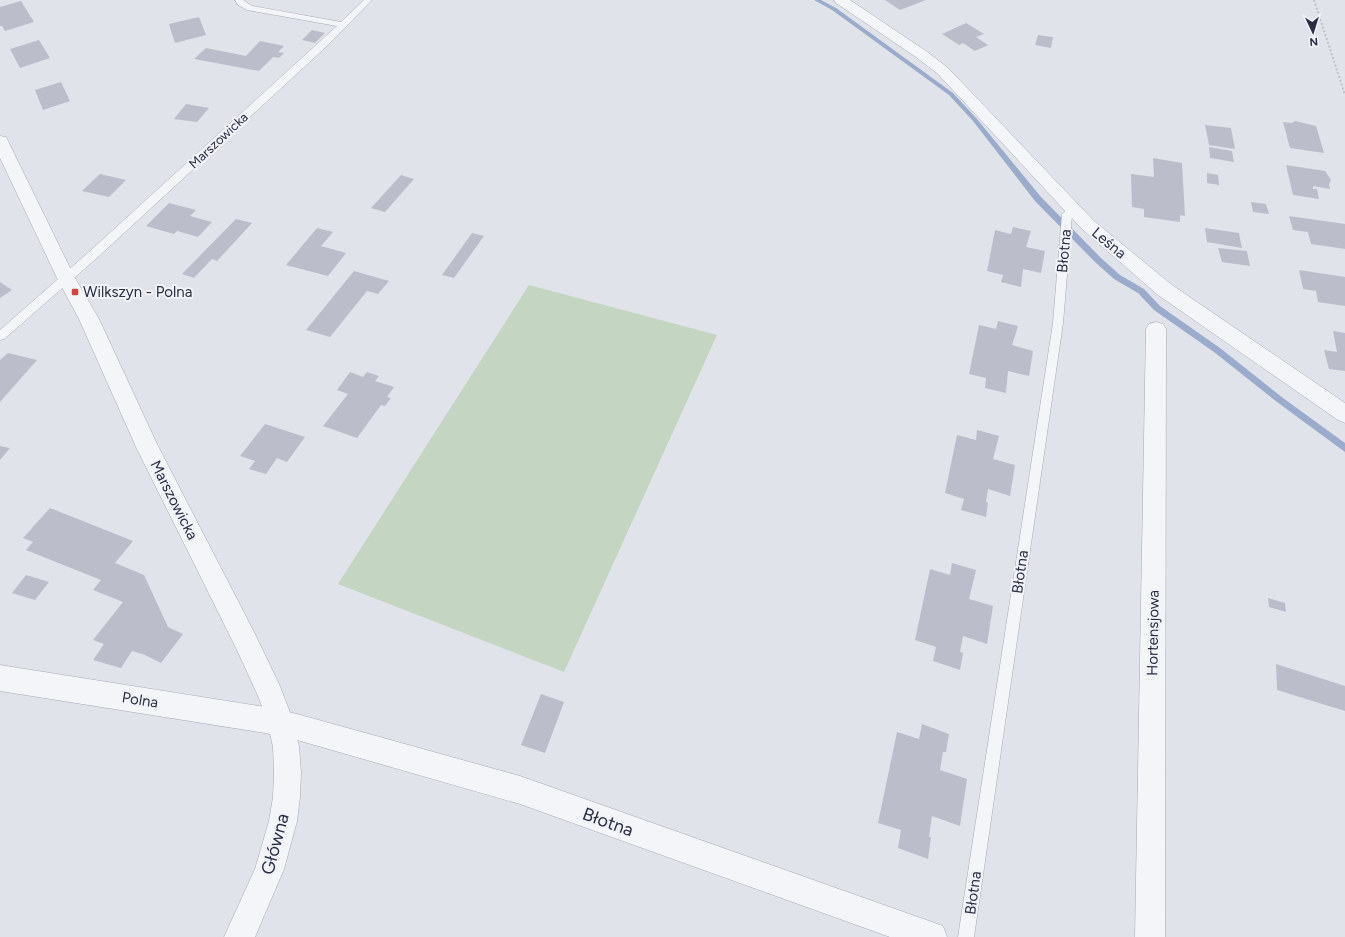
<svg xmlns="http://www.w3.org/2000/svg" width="1345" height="937" font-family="Figtree,sans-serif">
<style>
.green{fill:#c4d5c2}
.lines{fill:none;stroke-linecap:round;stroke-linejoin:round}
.stream{fill:#9babcc;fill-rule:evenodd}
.building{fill:#bbbeca}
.service-casing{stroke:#a6a9b5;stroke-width:1}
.minor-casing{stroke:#a6a9b5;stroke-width:1}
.tertiary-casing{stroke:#a6a9b5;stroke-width:1}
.path{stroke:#bfc1c9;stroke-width:2;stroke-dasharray:2 2;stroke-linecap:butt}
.service{fill:#f4f5f8;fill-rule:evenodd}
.minor{fill:#f4f5f8;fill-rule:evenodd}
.tertiary{fill:#f4f5f8;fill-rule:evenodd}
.poi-dot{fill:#d44342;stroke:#f1f3f8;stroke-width:1.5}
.labels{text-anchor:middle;stroke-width:4;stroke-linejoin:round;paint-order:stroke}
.far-street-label{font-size:13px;fill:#292e43;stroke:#f1f3f8}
.street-label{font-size:15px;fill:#292e43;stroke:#f1f3f8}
.poi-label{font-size:15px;fill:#292e43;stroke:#f1f3f8;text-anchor:start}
.near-street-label{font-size:18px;fill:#292e43;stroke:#f1f3f8}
</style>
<rect width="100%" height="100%" fill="#e1e3ea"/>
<!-- green -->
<path class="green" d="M529 285 717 335 564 672 338 584Z"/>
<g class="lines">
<!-- stream -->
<path class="stream" d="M814 0H821L836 8 953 93 977 119 1041 197 1101 258 1120 275 1144 289 1160 306 1220 348 1283 398 1345 443V452L1277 402 1214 352 1154 310 1138 293 1114 279 1095 262 1035 201 973 121 949 95 832 10Z"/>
</g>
<!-- building -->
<g class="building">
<path d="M885 0H926L900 10Z"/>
<path d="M21 1 34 22 5 31 2 26H0V7Z"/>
<path d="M199 17 206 35 175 43 169 24Z"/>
<path d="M966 23 984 34 976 37 988 45 975 51 963 43 959 45 942 34Z"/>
<path d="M312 30 325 33 315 43 302 40Z"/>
<path d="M1038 35 1053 37 1051 48 1035 45Z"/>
<path d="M39 40 50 58 20 68 10 49Z"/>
<path d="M260 41 284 46 278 52 284 53 279 58 273 57 259 71 194 59 206 48 246 56Z"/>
<path d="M61 82 70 101 43 110 35 90Z"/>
<path d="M186 104 209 108 197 122 174 119Z"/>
<path d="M1295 121 1316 126 1324 153 1290 148 1283 122 1292 123Z"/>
<path d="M1205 125 1231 128 1235 149 1209 145Z"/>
<path d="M1209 147 1232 151 1234 162 1210 158Z"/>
<path d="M1153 158 1182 163 1185 216 1180 215V222L1144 217V209L1132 207 1131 174 1154 177Z"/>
<path d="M1286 165 1325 171 1331 180 1329 184 1330 189 1313 186V189H1317L1319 199 1293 195Z"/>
<path d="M1207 173 1218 175 1219 185 1207 183Z"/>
<path d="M100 174 126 180 109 197 82 191Z"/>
<path d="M401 175 414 179 385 212 371 208Z"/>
<path d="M1251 202 1266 204 1269 214 1253 212Z"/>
<path d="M169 203 196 210 190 216 212 222 198 237 177 231 174 234 146 226Z"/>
<path d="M1289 216 1345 224V249L1311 244 1308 232 1293 230Z"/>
<path d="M236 219 252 223 217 261 212 259 194 278 182 274Z"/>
<path d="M1013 227 1031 231 1026 247 1045 251 1041 273 1023 269 1021 287 1001 282 1003 275 987 271 995 230 1011 234Z"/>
<path d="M317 228 333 232 321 246 346 253 328 276 286 265Z"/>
<path d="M1205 228 1239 233 1242 248 1207 242Z"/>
<path d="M472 233 484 236 454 278 442 275Z"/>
<path d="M1218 248 1247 251 1250 266 1222 262Z"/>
<path d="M1299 270 1345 277V306L1318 302 1316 291 1303 289Z"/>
<path d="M354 271 389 281 378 294 367 291 330 337 306 330Z"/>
<path d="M0 282 12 290 0 298Z"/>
<path d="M998 321 1018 326 1012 345 1033 351 1029 376 1008 371 1006 393 985 388 986 378 969 374 979 325 996 329Z"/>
<path d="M1333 331 1345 333V371L1329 369 1324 350 1337 352Z"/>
<path d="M8 353 37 360 0 402V360Z"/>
<path d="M350 372 363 377 367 372 379 376 375 381 394 387 387 397 391 398 385 406 381 405 357 438 323 426 348 394 337 390Z"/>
<path d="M265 424 305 437 287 462 277 458 266 474 249 469 255 461 240 456Z"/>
<path d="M977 430 999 436 993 459 1015 465 1010 496 988 489 986 502 988 503 986 517 961 510 964 499 945 493 957 435 976 440Z"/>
<path d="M0 446 10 448 0 460Z"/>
<path d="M50 508 133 541 115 563 144 575 168 627 183 634 161 663 145 655 132 651 121 668 93 660 104 644 93 640 123 602 93 590 101 580 26 550 33 542 23 538Z"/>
<path d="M952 563 976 570 969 599 993 606 987 644 963 636 960 652 963 653 960 670 933 661 936 647 915 640 930 569 950 575Z"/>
<path d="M26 575 49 582 35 600 12 593Z"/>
<path d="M1268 598 1285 603 1286 612 1269 607Z"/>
<path d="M1276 664 1345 686V711L1277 690Z"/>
<path d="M541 694 564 702 545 753 521 745Z"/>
<path d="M922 724 949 734 946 752H943L940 770 967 779 960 826 932 816 929 837H931L928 859 898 848 901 830 878 823 897 732 919 739Z"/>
</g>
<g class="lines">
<defs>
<g id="service">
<path d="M235 0H243L252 6 341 22 364 0H372L328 45 98 257 4 339 0 340V330L90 251 337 26 247 10 238 5Z"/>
<path d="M1073 206 1078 209 1072 215 1063 323 974 937H958L1053 323 1062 214 1070 207Z"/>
</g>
<g id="minor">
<path d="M834 0H850L926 51 948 68 1094 221 1172 285 1345 403V423L1338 420 1158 295 1082 229 938 74 916 57 836 3Z"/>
<path d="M1156 322 1163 324 1166 329 1165 937H1135L1146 329 1149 324Z"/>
<path d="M0 665 265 707 297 714 520 776 932 922 943 926 947 937H890L520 804 297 740 265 733 0 691Z"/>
</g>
<path id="tertiary" d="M0 136 6 137 8 141 75 278 99 319 157 444 255 634 279 684 293 720 299 747 301 772 300 797 297 821 284 869 255 937H224L255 869 269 821 273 797 274 772 273 747 267 720 258 696 237 650 136 447 79 319 57 278 0 158Z"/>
</defs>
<!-- service casing -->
<use href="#service" class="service-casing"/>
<!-- minor casing -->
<use href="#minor" class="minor-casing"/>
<!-- tertiary casing -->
<use href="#tertiary" class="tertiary-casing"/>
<!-- path -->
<path class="path" d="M1314 0 1345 95"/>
<!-- service -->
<use href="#service" class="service"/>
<!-- minor -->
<use href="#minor" class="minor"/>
<!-- tertiary -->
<use href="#tertiary" class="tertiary"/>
</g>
<!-- markers -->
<rect class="poi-dot" x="71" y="288" width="8" height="8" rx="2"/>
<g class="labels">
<!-- far-street labels -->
<g class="far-street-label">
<text transform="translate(218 140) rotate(-43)" y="5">Marszowicka</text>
</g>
<!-- street labels -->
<g class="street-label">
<text transform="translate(1109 243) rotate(40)" y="5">Leśna</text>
<text transform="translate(1064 251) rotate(-85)" y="5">Błotna</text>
<text transform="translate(174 500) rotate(63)" y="5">Marszowicka</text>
<text transform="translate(1020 572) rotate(-82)" y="5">Błotna</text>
<text transform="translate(1153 633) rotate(-89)" y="5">Hortensjowa</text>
<text transform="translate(140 700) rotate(9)" y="5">Polna</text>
<text transform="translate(973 893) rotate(-82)" y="5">Błotna</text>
</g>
<!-- poi labels -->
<g class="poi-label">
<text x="83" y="297">Wilkszyn - Polna</text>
</g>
<!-- near-street labels -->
<g class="near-street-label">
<text transform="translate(608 822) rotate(20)" y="6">Błotna</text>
<text transform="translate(275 844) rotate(-75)" y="6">Główna</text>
</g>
</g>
<!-- north arrow -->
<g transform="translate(1313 32) rotate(176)" stroke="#f1f3f8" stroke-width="3" paint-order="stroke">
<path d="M0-3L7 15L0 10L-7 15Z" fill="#292e43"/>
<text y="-6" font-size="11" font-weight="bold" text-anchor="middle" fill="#292e43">N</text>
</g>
</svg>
